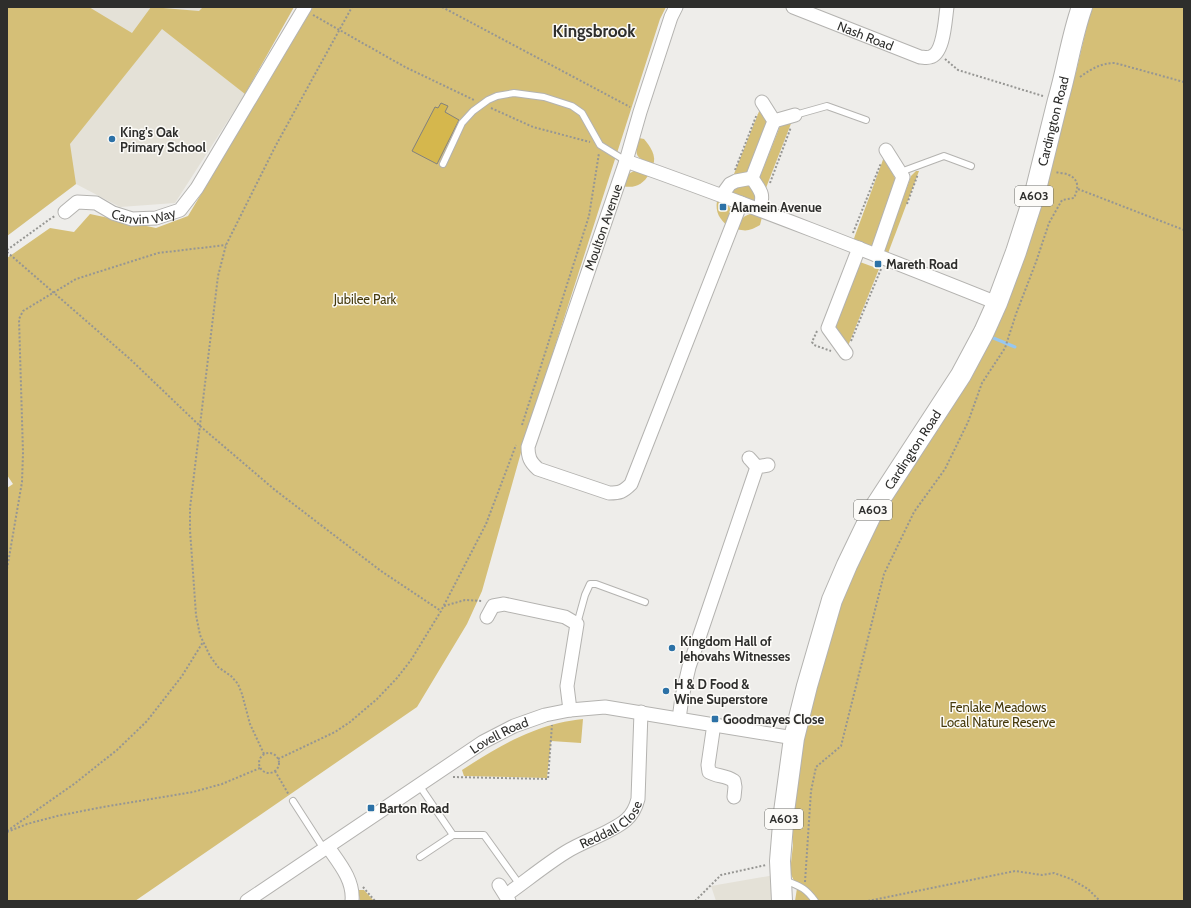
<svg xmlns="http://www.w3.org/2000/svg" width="1191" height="908" font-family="Cabin,sans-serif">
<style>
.built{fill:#e4e1d7}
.green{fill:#d5bf77}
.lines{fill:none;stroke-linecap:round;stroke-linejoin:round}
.stream{stroke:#97c7f0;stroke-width:3}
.building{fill:#d5b74d;stroke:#82817e}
.service-casing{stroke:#b4b3b0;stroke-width:8}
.minor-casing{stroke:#b4b3b0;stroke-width:15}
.primary-casing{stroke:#b4b3b0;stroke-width:22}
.path{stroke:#969693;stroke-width:2;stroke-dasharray:2 2;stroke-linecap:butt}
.service{stroke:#fff;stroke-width:6}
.minor{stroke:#fff;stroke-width:13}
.primary{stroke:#fff;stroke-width:20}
.poi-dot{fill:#2c71a6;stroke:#fcfbf8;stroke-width:1.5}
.labels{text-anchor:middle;stroke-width:3;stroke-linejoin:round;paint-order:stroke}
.shield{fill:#fcfbf8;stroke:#6c6c69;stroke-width:1}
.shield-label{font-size:12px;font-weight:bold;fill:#2e2e2c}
.street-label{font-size:13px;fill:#2e2e2c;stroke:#fcfbf8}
.poi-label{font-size:13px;font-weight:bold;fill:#2e2e2c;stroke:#fcfbf8;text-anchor:start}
.park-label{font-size:13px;fill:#463a0c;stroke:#fcfbf8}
.district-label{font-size:17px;font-weight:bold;fill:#2e2e2c;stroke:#fcfbf8}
</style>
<rect width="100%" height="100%" fill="#eeedea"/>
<!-- built -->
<g class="built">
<path d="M7 7H294L245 94 175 203 120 207 76 184 7 236Z"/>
<path d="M780 874 778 901H716L711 886Z"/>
</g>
<!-- green -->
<g class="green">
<path d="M7 7H89L132 33 151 7 199 11 203 7H294L245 94 162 29 70 144 76 184 7 236Z"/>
<path d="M313 7H666L660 19 522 449 482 591 467 624 417 707 135 901H7V488L13 484 7 475V258L50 228 74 232 90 214 156 228 188 216Z"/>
<path d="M1093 7H1184V901H795L798 882 794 881 790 872 793 845 790 811 794 779 838 601 884 507 941 421 1070 90 1076 72 1090 13Z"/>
<path d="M760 109 767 120 768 127 749 174 732 179Z"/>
<path d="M792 121 764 193 759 179 780 126 786 122Z"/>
<path d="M639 138 644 139C650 146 657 156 653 165 635 157 634 156 639 138Z"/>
<path d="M884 157 897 182 875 243 870 247 853 241Z"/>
<path d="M638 170 649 174C644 184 634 189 623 186 626 176 628 172 638 170Z"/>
<path d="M916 171H919L887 256 884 251 911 176Z"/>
<path d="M744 185 750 186 755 190 756 203 733 195V189Z"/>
<path d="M717 201C735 205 732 212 728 226 720 220 715 212 717 201Z"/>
<path d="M750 214 762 217 760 225C751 230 747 232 737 229 740 221 741 217 750 214Z"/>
<path d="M860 262 879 269 848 346 834 329Z"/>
<path d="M583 719 581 743 551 741 547 778 464 776 462 770C493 750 522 732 559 723 566 721 575 720 583 719Z"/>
<path d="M358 890H364L374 901H360Z"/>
</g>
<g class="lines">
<!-- stream -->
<path class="stream" d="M991 337 1015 347"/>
</g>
<!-- building -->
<path class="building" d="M441 103 448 106 445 112 459 120 437 164 412 151 435 107 438 108Z"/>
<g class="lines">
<defs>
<g id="service">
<path d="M795 115 827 106 866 120"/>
<path d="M443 164 462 123 473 111 488 100 497 96 514 93 544 97 572 106 582 113 600 145 626 161"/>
<path d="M903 177 906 170 944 156 971 166"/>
<path d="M577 624 585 595 590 584H596L645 602"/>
<path d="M419 785 453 835"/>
<path d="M293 801 324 849"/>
<path d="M420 857 453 835H484L520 885"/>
<path d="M784 880C799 886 805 887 815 901"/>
</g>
<g id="minor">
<path d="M676 7 671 17 640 112 626 161 528 447C528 457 530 462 538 469L609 493C620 493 623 492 631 484L741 203"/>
<path id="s1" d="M793 7 920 57C923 57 927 58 930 57 944 54 945 20 947 7"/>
<path d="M774 121 795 115"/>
<path d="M626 161C751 205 874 254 997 303"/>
<path d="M752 178 774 121 762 102"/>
<path d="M722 195 730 184 736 181 752 178C761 192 764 193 760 209"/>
<path id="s2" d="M65 212 77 202 96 203 113 213 132 219 156 218 180 210 197 188 305 7"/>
<path d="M876 255 903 177 886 150"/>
<path d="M846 353 828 328 859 248"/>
<path d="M749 458 757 467"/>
<path d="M487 617 493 606 504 604 565 617 577 624 567 686 570 710"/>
<path d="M679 719 682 697 689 667 757 467 768 465"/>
<path d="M714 724 708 765 709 772C718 777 725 775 734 781L735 787 734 797"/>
<path d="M328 847C339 863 354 880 352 901"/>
<path d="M499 885 509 901"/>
<path id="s3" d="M506 895C526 881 545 865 566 852 585 840 609 834 626 820 633 814 636 807 638 799L641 712"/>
<path id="s4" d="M247 901 483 742 514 726 545 715 570 710 605 707 794 738"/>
</g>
<g id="primary">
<path id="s5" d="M782 901 780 861 784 812 794 738 807 686 832 600 847 565 875 507 961 375 984 332 997 303 1016 252 1035 193 1058 100C1067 70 1071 38 1082 7"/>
</g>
</defs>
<!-- service casing -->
<use href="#service" class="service-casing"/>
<!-- minor casing -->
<use href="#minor" class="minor-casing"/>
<!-- primary casing -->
<use href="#primary" class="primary-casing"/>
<!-- path -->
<g class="path">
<path d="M442 7 630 107"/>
<path d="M313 15 405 67 474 100"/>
<path d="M945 59 958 70 1043 96"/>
<path d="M1080 77C1091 69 1101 63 1115 63L1184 82"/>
<path d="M491 108 533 127 590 142"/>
<path d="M735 170 757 114"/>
<path d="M770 183 791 127"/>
<path d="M1078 189 1184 230"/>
<path d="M907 204 918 174"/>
<path d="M853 233 881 163"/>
<path d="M7 250 50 219 55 216"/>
<path d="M7 252 130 359 200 426 275 490 381 571 441 611"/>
<path d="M817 331 812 342 814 345 831 351"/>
<path d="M851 341 881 269"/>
<path d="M522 425 589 216 599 153"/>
<path d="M7 569 22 482 23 453 19 319 23 311 76 279 158 253 226 245"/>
<path d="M444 606 465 600 483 601"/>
<circle cx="269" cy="763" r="10"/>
<path d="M264 754 250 724 242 694 238 684 231 676 218 667 210 656 200 635 196 615 190 530V508L218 276 226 245 276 145 352 7"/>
<path d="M278 759 335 732 350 722 377 699 397 678 411 660 441 611 486 524 516 445"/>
<path d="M275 771 289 795"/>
<path d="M453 777 548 779 552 725"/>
<path d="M7 831 74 784 117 750 147 721 182 676 203 642"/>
<path d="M7 832 27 824 57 816 103 807 193 792 222 784 260 768"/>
<path d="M805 882 811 791 816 767 841 746 884 574 914 512 945 469 968 422 982 383 1005 348 1016 314 1036 262 1049 223 1062 200 1074 198C1078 189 1080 180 1069 175 1065 173 1059 173 1055 172"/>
<path d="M363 887 375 901"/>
<path d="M695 901 721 875 766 865"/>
<path d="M868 901 1015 871 1042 875 1054 873 1071 879 1088 889 1100 901"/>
</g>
<!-- service -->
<use href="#service" class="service"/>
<!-- minor -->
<use href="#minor" class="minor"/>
<!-- primary -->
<use href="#primary" class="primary"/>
</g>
<!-- markers -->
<g class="poi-dot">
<circle cx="112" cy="139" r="4"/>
<rect x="719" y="203" width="8" height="8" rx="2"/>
<rect x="874" y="260" width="8" height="8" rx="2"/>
<circle cx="672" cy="648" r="4"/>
<circle cx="666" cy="691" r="4"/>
<rect x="711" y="715" width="8" height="8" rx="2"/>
<rect x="367" y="804" width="8" height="8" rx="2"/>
</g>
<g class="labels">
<!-- shield labels -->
<g class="shield">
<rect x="1015" y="186" width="38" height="20" rx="3"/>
<rect x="854" y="500" width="38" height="20" rx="3"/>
<rect x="765" y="809" width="38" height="20" rx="3"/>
</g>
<g class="shield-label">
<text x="1034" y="200">A603</text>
<text x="873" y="514">A603</text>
<text x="784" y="823">A603</text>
</g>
<!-- street labels -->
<g class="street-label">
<text dy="5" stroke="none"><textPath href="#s1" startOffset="78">Nash Road</textPath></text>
<text dy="5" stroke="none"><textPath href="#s5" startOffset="838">Cardington Road</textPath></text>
<text dy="5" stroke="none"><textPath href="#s2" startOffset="86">Canvin Way</textPath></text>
<text transform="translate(603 227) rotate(-71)" y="5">Moulton Avenue</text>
<text dy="5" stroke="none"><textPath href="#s5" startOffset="478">Cardington Road</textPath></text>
<text dy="5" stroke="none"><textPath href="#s4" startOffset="302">Lovell Road</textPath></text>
<text dy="5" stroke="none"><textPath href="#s3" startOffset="127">Reddall Close</textPath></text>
</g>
<!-- poi labels -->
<g class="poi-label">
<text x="120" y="137">King's Oak<tspan x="120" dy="15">Primary School</tspan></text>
<text x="731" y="212">Alamein Avenue</text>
<text x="886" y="269">Mareth Road</text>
<text x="680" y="646">Kingdom Hall of<tspan x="680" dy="15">Jehovahs Witnesses</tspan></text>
<text x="674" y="689">H &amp; D Food &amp;<tspan x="674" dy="15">Wine Superstore</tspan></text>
<text x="723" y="724">Goodmayes Close</text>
<text x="379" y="813">Barton Road</text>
</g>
<!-- park labels -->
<g class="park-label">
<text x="365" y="304">Jubilee Park</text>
<text x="998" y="712">Fenlake Meadows<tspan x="998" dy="15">Local Nature Reserve</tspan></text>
</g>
<!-- district labels -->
<g class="district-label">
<text x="594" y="37">Kingsbrook</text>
</g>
</g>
<!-- border -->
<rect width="1191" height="908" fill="none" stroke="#2e2e2c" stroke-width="16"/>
</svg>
